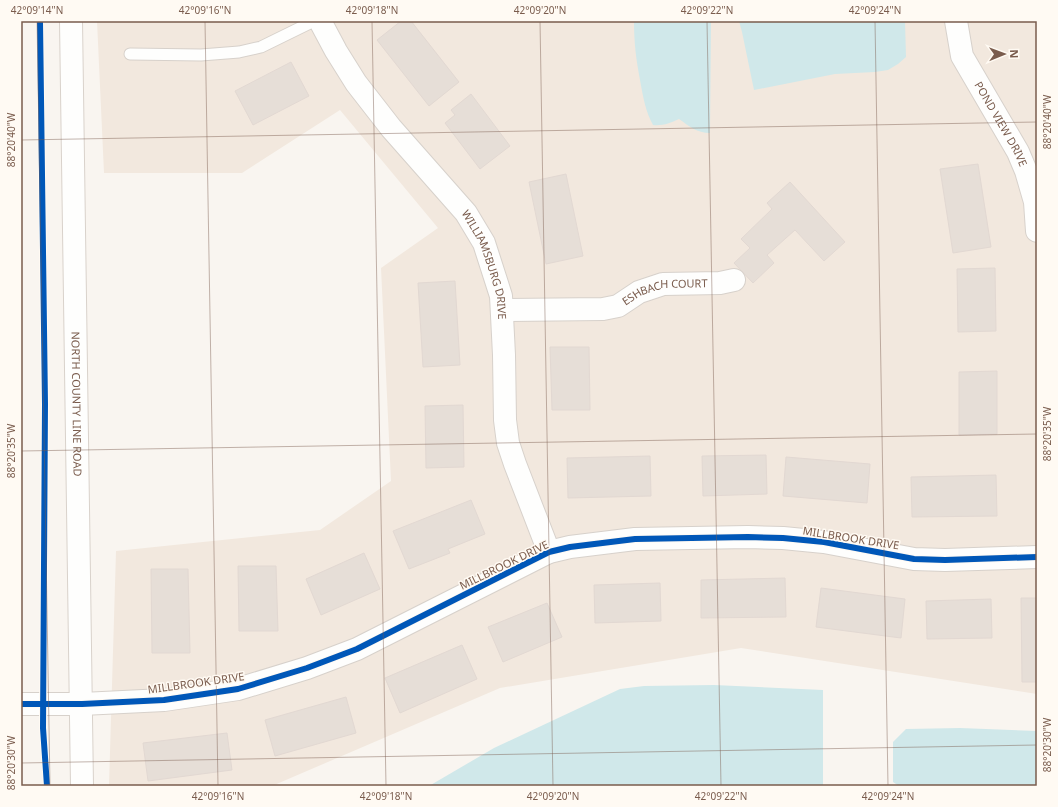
<svg xmlns="http://www.w3.org/2000/svg" width="1058" height="807" font-family="'Noto Sans',sans-serif">
<style>
.residential{fill:#f2e8de}
.water{fill:#d0e8ea}
.building{fill:#e6ded7;stroke:#e2d8d2}
.lines{fill:none;stroke-linecap:round;stroke-linejoin:round}
.lane-casing{stroke:#d7d1cb;stroke-width:13}
.street-casing{stroke:#d7d1cb;stroke-width:24}
.secondary-casing{stroke:#d9d2cb;stroke-width:24}
.lane{stroke:#fefefd;stroke-width:11}
.street{stroke:#fefefd;stroke-width:22}
.secondary{stroke:#fefefd;stroke-width:22}
.cycleway-casing{stroke:#fffaf3;stroke-width:8}
.cycleway{stroke:#0057b8;stroke-width:6}
.ticks{fill:none;stroke:#7a5c4d;stroke-width:1;stroke-opacity:0.45}
.labels{text-anchor:middle;stroke-width:3;stroke-linejoin:round;paint-order:stroke}
.street-label{font-size:11px;fill:#7a5c4d;stroke:#fffaf3}
.neatline{fill:none;stroke:#7a5c4d;stroke-width:1.5}
.ticks-label{font-size:10px;text-anchor:middle;fill:#7a5c4d}
</style>
<rect width="100%" height="100%" fill="#f9f5f0"/>
<!-- residential -->
<path class="residential" d="M97 21H1037V694L741 648 500 688 272 786H109L116 551 320 530 391 481 381 268 438 228 340 110 242 173H104Z"/>
<!-- water -->
<g class="water">
<path d="M634 21H711L710 133C697 133 689 126 679 119 670 123 663 126 653 125 645 110 643 96 640 80 636 59 634 43 634 21Z"/>
<path d="M739 21H905L906 57 898 64 888 70 875 72 835 74 754 90 742 32Z"/>
<path d="M714 685 823 690V786H429L494 748 620 689 644 686Z"/>
<path d="M960 728 1037 731V786H899L893 782V742L906 729Z"/>
</g>
<!-- building -->
<g class="building">
<path d="M401 21H411L459 82 429 106 377 40Z"/>
<path d="M291 62 309 96 253 125 235 91Z"/>
<path d="M471 94 510 146 480 169 445 123 455 115 451 110Z"/>
<path d="M978 164 991 247 953 253 940 169Z"/>
<path d="M566 174 583 256 546 264 529 182Z"/>
<path d="M790 182 845 242 824 261 795 230 767 255 774 263 753 283 734 263 750 248 741 239 772 209 767 203Z"/>
<path d="M995 268 996 331 958 332 957 269Z"/>
<path d="M455 281 460 365 423 367 418 283Z"/>
<path d="M550 347H589L590 410H552Z"/>
<path d="M997 371V434L959 435V372Z"/>
<path d="M463 405 464 467 426 468 425 406Z"/>
<path d="M766 455 767 494 703 496 702 456Z"/>
<path d="M650 456 651 496 568 498 567 458Z"/>
<path d="M786 457 870 464 867 503 783 496Z"/>
<path d="M996 475 997 516 912 517 911 477Z"/>
<path d="M471 500 485 534 448 549 450 553 409 569 393 531Z"/>
<path d="M364 553 380 589 321 615 306 579Z"/>
<path d="M238 566H276L278 631H239Z"/>
<path d="M151 569H188L190 653H152Z"/>
<path d="M785 578 786 617 701 618V580Z"/>
<path d="M660 583 661 621 595 623 594 585Z"/>
<path d="M821 588 905 599 901 638 816 627Z"/>
<path d="M1021 598H1037V682H1022Z"/>
<path d="M991 599 992 638 927 639 926 601Z"/>
<path d="M547 603 562 637 503 662 488 627Z"/>
<path d="M462 645 477 679 400 713 385 678Z"/>
<path d="M346 697 356 733 275 756 265 720Z"/>
<path d="M227 733 232 770 148 781 143 743Z"/>
</g>
<g class="lines">
<defs>
<path id="lane" d="M130 54 201 55 239 52 261 47 314 21"/>
<g id="street">
<path id="s1" d="M320 21 336 51 356 83 391 128 466 213 484 243 501 296 504 355 505 420 508 443 515 464 549 552"/>
<path id="s2" d="M956 21 962 56 1018 152 1026 171 1035 202 1037 231"/>
<path id="s3" d="M503 310 603 309 618 306 639 292 663 284 720 283 734 280"/>
<path d="M21 704H82L164 700 238 689 307 668 357 649 549 552 570 547 635 539 748 537 783 538 824 542 914 559 945 560 1037 557"/>
</g>
<g id="secondary">
<path id="s4" d="M71 21 82 786"/>
</g>
</defs>
<!-- lane casing -->
<use href="#lane" class="lane-casing"/>
<!-- street casing -->
<use href="#street" class="street-casing"/>
<!-- secondary casing -->
<use href="#secondary" class="secondary-casing"/>
<!-- lane -->
<use href="#lane" class="lane"/>
<!-- street -->
<use href="#street" class="street"/>
<!-- secondary -->
<use href="#secondary" class="secondary"/>
<defs>
<g id="cycleway">
<path d="M40 21 45 404 43 728 47 786"/>
<path d="M21 704H82L164 700 238 689 307 668 357 649 549 552 570 547 635 539 748 537 783 538 824 542 914 559 945 560 1037 557"/>
</g>
</defs>
<!-- cycleway casing -->
<use href="#cycleway" class="cycleway-casing"/>
<!-- cycleway -->
<use href="#cycleway" class="cycleway"/>
</g>
<!-- ticks -->
<path class="ticks" d="M37 21 50 786M205 21 218 786M372 21 386 786M540 21 553 786M707 21 721 786M875 21 888 786M21 140 1037 122M21 451 1037 434M21 763 1037 745"/>
<g class="labels">
<!-- street labels -->
<g class="street-label">
<text dy="4" stroke="none"><textPath href="#s2" startOffset="114">POND VIEW DRIVE</textPath></text>
<text dy="4" stroke="none"><textPath href="#s1" startOffset="298">WILLIAMSBURG DRIVE</textPath></text>
<text dy="4" stroke="none"><textPath href="#s3" startOffset="166">ESHBACH COURT</textPath></text>
<text dy="4" stroke="none"><textPath href="#s4" startOffset="383">NORTH COUNTY LINE ROAD</textPath></text>
<text transform="translate(851 538) rotate(9)" y="4">MILLBROOK DRIVE</text>
<text transform="translate(504 565) rotate(-26)" y="4">MILLBROOK DRIVE</text>
<text transform="translate(196 683) rotate(-8)" y="4">MILLBROOK DRIVE</text>
</g>
</g>
<!-- border -->
<rect width="1058" height="807" fill="none" stroke="#fffaf3" stroke-width="44"/>
<!-- north arrow -->
<g transform="translate(1004 54) rotate(89)" stroke="#fffaf3" stroke-width="3" paint-order="stroke">
<path d="M0-3L7 15L0 10L-7 15Z" fill="#7a5c4d"/>
<text y="-6" font-size="11" font-weight="bold" text-anchor="middle" fill="#7a5c4d">N</text>
</g>
<rect x="22" y="22" width="1014" height="763" class="neatline"/>
<g class="ticks-label">
<text x="37" y="14">42°09'14"N</text>
<text x="205" y="14">42°09'16"N</text>
<text x="372" y="14">42°09'18"N</text>
<text x="540" y="14">42°09'20"N</text>
<text x="707" y="14">42°09'22"N</text>
<text x="875" y="14">42°09'24"N</text>
<text transform="translate(1047 122) rotate(-90)" y="4">88°20'40"W</text>
<text transform="translate(11 140) rotate(-90)" y="4">88°20'40"W</text>
<text transform="translate(1047 434) rotate(-90)" y="4">88°20'35"W</text>
<text transform="translate(11 451) rotate(-90)" y="4">88°20'35"W</text>
<text transform="translate(1047 745) rotate(-90)" y="4">88°20'30"W</text>
<text transform="translate(11 763) rotate(-90)" y="4">88°20'30"W</text>
<text x="218" y="800">42°09'16"N</text>
<text x="386" y="800">42°09'18"N</text>
<text x="553" y="800">42°09'20"N</text>
<text x="721" y="800">42°09'22"N</text>
<text x="888" y="800">42°09'24"N</text>
</g>
</svg>
